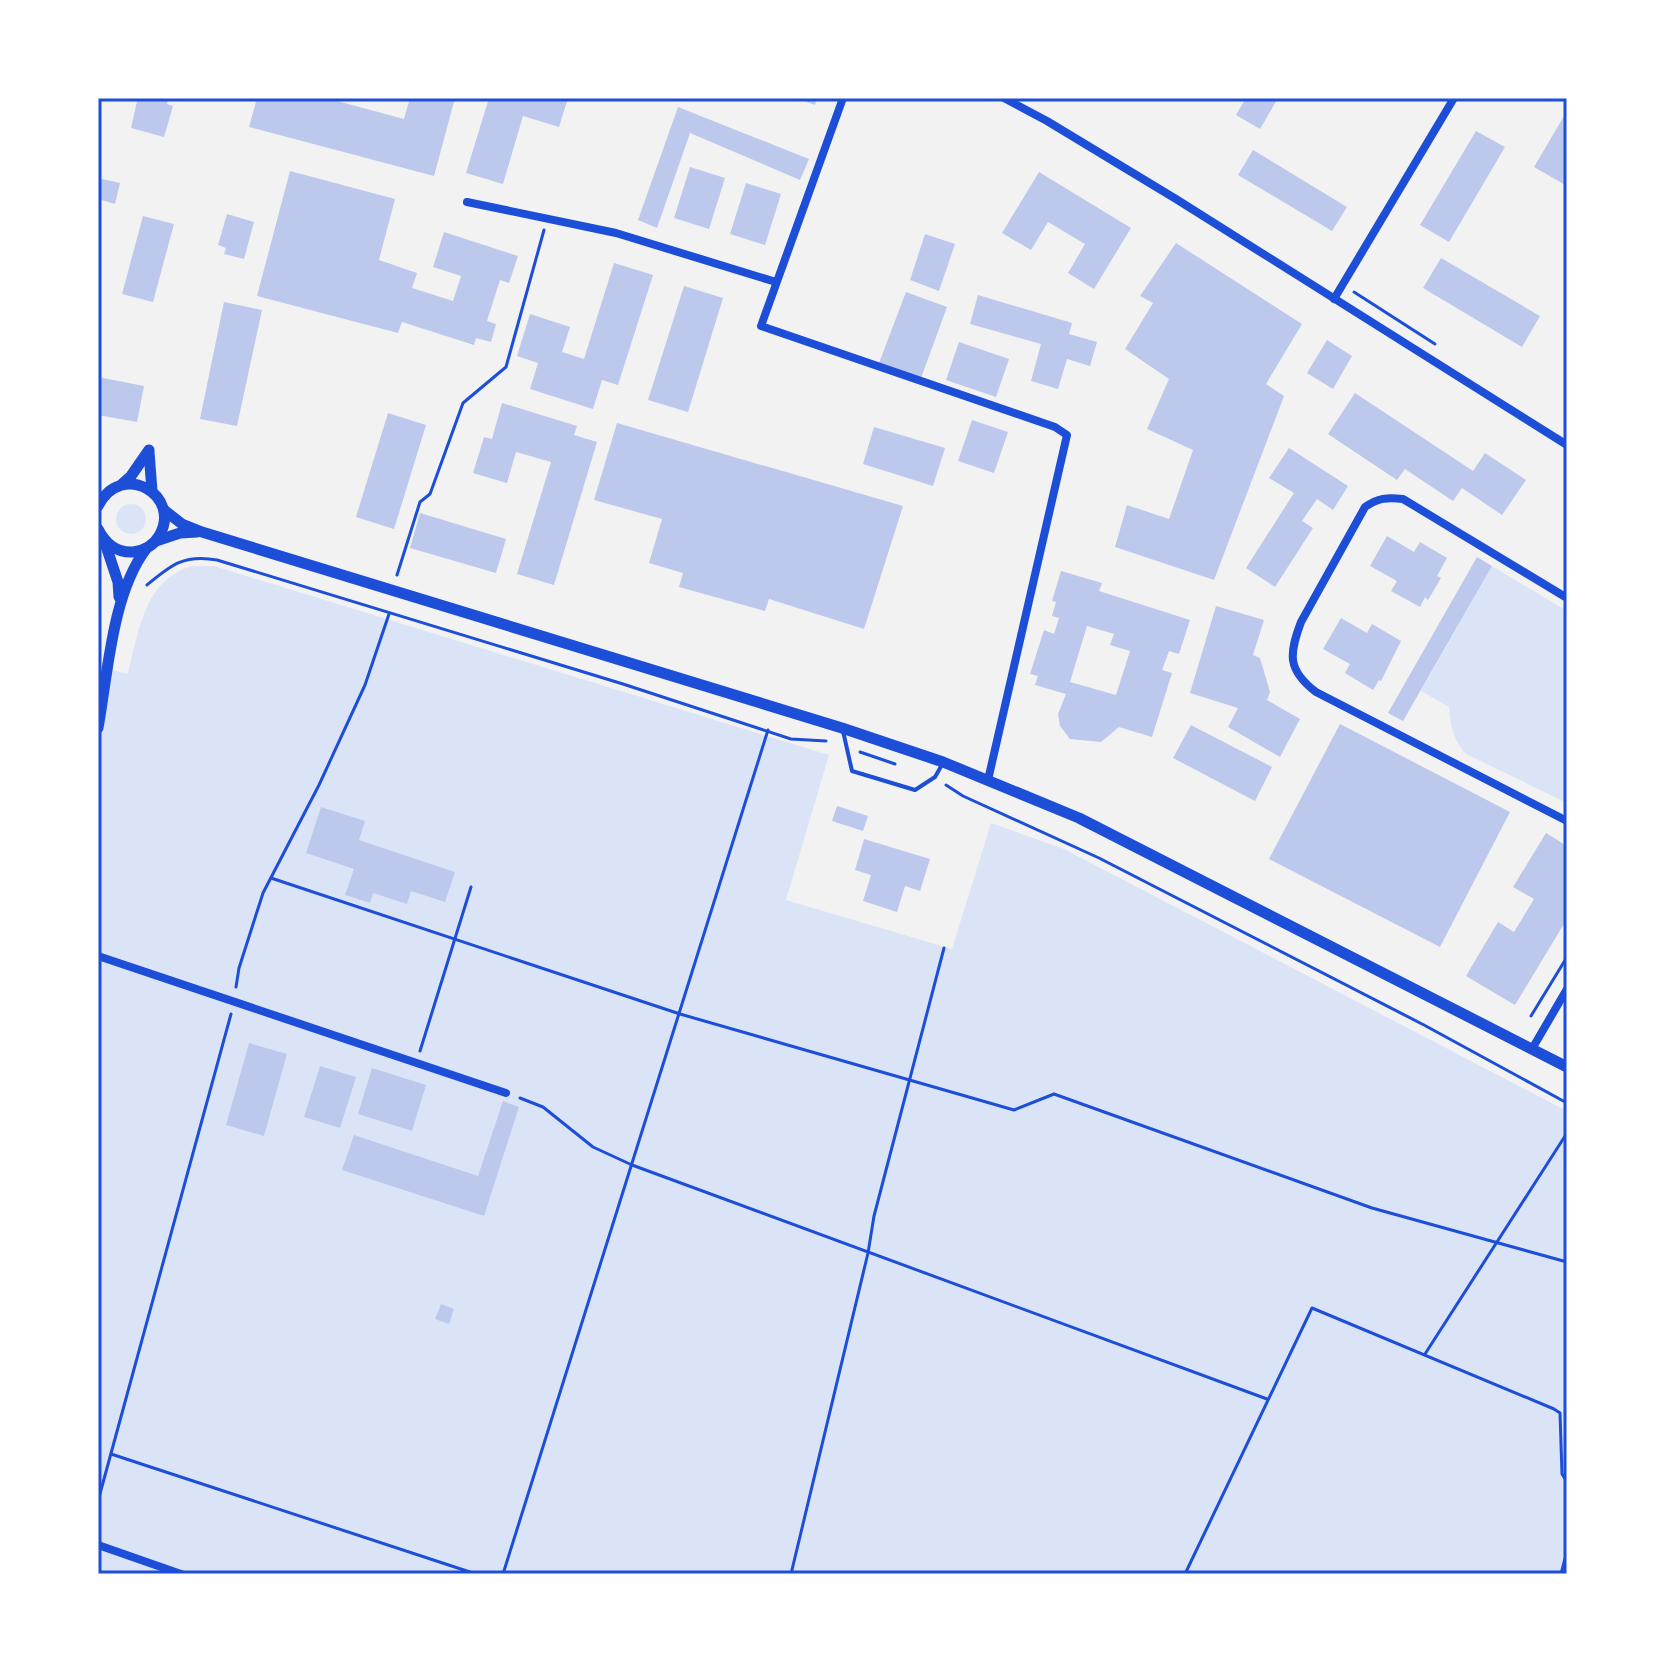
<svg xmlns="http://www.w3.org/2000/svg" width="1665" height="1672" font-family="Manrope,sans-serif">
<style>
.green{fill:#dbe4f7}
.building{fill:#bdc9ec;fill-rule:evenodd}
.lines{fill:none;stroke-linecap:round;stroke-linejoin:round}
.path{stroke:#1d4ed8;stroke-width:3}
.service{stroke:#1d4ed8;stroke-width:4}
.minor{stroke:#1d4ed8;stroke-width:8}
.tertiary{stroke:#1d4ed8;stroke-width:11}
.neatline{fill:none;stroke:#1d4ed8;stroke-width:3}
</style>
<rect width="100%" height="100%" fill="#f2f2f2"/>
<!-- green -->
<g class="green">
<circle cx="131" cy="519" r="15"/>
<path d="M192 566H214L829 755 786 900 952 949 991 823 1064 849 1567 1111V1574H98V666L128 674C139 631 144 580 192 566Z"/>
<path d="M1492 566 1567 611V803L1466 754C1453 739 1451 727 1449 707L1421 691Z"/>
</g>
<!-- building -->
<g class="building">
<path d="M130 98H169L167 104 173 106 164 137 131 128 137 101Z"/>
<path d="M257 98H326L404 119 410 98H455L434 176 249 127Z"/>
<path d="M489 98H568L559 127 523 116 503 184 466 173Z"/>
<path d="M796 98H817L815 105Z"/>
<path d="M1246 98H1278L1260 129 1236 115Z"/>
<path d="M678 107 809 159 800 180 690 133 657 228 638 220Z"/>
<path d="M1567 111V186L1534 167Z"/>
<path d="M1476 131 1505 147 1449 242 1420 225Z"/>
<path d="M1253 150 1347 207 1332 231 1238 175Z"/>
<path d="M690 167 725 178 709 229 674 218Z"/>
<path d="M290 171 395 199 379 260 417 273 412 288 453 301 461 276 433 267 444 232 518 256 509 283 500 280 487 321 496 324 491 342 476 338 474 345 402 322 398 333 257 296Z"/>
<path d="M1039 172 1131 228 1094 289 1068 273 1085 244 1048 222 1031 250 1002 233Z"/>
<path d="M98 178 120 183 115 204 98 199Z"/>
<path d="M746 183 781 194 765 245 730 234Z"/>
<path d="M227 214 254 222 244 259 224 254 226 248 218 245Z"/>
<path d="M143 216 174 224 153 302 122 294Z"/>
<path d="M925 234 955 244 939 291 910 280Z"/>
<path d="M1176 243 1302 324 1266 384 1284 396 1214 580 1115 547 1127 505 1169 519 1193 450 1147 429 1169 379 1125 349 1153 303 1140 296Z"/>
<path d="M1441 258 1540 316 1522 347 1423 288Z"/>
<path d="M614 263 653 275 618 385 602 380 593 409 530 389 538 363 517 356 530 314 570 327 562 352 584 359Z"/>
<path d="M684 286 723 298 688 412 648 400Z"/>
<path d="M906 292 947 307 921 378 879 363Z"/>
<path d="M978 295 1072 323 1069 334 1097 342 1090 366 1067 359 1058 389 1031 381 1041 344 970 324Z"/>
<path d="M224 302 262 310 237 426 200 419Z"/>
<path d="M1327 340 1352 356 1333 389 1307 373Z"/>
<path d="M959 342 1009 359 996 397 946 380Z"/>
<path d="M98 377 144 386 137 422 98 415Z"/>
<path d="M1355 393 1473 471 1485 453 1526 480 1502 515 1462 488 1453 501 1405 469 1397 480 1328 434Z"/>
<path d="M502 403 577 426 574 435 597 442 554 585 517 574 551 462 516 452 507 483 473 473 484 437 492 439Z"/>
<path d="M388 413 426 425 394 529 356 517Z"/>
<path d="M972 420 1008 432 994 473 958 461Z"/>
<path d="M617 423 903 506 864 629 769 599 765 611 679 587 683 573 649 563 662 519 594 500Z"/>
<path d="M874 427 945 448 933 486 863 464Z"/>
<path d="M1289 448 1348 486 1333 510 1317 499 1302 521 1313 528 1275 587 1246 568 1294 493 1269 478Z"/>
<path d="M420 513 506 539 496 573 410 548Z"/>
<path d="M1387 536 1414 552 1420 542 1447 558 1437 576 1441 578 1428 600 1425 597 1420 607 1391 591 1397 581 1370 566Z"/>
<path d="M1477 557 1492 566 1403 721 1388 713Z"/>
<path d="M1061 571 1102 583 1099 591 1190 620 1179 654 1169 651 1162 670 1172 673 1152 737 1119 727 1101 742 1070 739 1060 726 1058 714 1066 694 1035 685 1038 676 1030 674 1044 630 1054 634 1059 618 1052 616 1056 602 1052 601ZM1087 626 1114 634 1110 645 1130 651 1116 695 1070 682Z"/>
<path d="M1216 606 1264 620 1253 655 1260 658 1270 692 1267 700 1300 719 1280 757 1228 727 1238 708 1190 693Z"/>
<path d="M1341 618 1367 633 1372 624 1401 641 1381 681 1379 680 1373 690 1345 673 1350 664 1323 649Z"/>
<path d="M1340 724 1510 812 1440 947 1269 859Z"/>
<path d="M1191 725 1272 767 1255 801 1173 758Z"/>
<path d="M837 806 868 816 863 831 832 821Z"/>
<path d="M321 807 365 821 359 840 455 872 445 902 411 891 407 904 373 893 370 903 345 895 354 869 306 853Z"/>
<path d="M1546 833 1567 846V919L1515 1005 1466 976 1498 922 1514 932 1534 899 1513 887Z"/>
<path d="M864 839 930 859 920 891 905 886 897 912 863 901 871 875 855 870Z"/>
<path d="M249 1043 287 1054 264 1136 226 1125Z"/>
<path d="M320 1066 356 1077 340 1128 304 1117Z"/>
<path d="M372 1068 426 1085 412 1131 358 1114Z"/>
<path d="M503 1101 519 1107 484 1216 342 1170 354 1135 478 1176Z"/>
<path d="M441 1304 454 1309 449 1324 435 1319Z"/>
</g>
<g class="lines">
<!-- path -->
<g class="path">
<path d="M1354 292 1435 344"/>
<path d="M397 575 420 502 430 494 463 403 506 367 544 230"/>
<path d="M147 585C171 565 184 554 217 560L623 684 791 739 826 741"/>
<path d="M860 752 895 764"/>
<path d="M946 785 963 796 1099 858 1424 1025 1567 1103"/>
<path d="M271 878 680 1014 1014 1110 1054 1094 1372 1208 1567 1262"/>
<path d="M236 987 239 968 263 893 319 785 365 685 389 614"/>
<path d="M1531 1016 1567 957"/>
<path d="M420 1051 471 887"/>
<path d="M520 1098 543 1107 593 1147 632 1165 1267 1399"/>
<path d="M1425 1354 1567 1133"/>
<path d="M111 1454 476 1574"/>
<path d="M98 1501 231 1014"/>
<path d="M503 1574 768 730"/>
<path d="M791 1574 868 1253 874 1216 944 948"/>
<path d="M1185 1574 1312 1308 1554 1409 1560 1413 1562 1474 1567 1482"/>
<path d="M1561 1574 1567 1551"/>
</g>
<!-- service -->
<path class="service" d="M843 731 852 771 915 790 935 777 943 763"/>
<!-- minor -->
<g class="minor">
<path d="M843 98 761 326 1055 427 1067 435 988 780"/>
<path d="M1004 98 1047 121 1176 199 1567 445"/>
<path d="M467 202 616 233 776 282"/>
<path d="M1334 299 1454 98"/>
<path d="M1567 598 1403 499C1387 497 1378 498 1365 507L1301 622C1289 654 1287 670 1316 692L1567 821"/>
<path d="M98 956 506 1093"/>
<path d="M1532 1049 1567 989"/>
<path d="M98 1545 181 1574"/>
</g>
<!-- tertiary -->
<g class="tertiary">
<path d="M149 452 152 491"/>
<path d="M122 484 131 476 149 450"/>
<path d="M98 506C122 459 183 496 159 536 154 545 144 551 133 552 117 553 105 543 98 529"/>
<path d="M164 510 182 524 202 532 842 728 943 762 1079 818 1567 1067"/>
<path d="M104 540 118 582 119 597"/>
<path d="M156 541 180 533 197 532"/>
<path d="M98 728C108 673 112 594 146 549"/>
</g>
</g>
<!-- border -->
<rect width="1665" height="1672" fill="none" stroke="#ffffff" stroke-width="200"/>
<rect x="100" y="100" width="1465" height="1472" class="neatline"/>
</svg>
